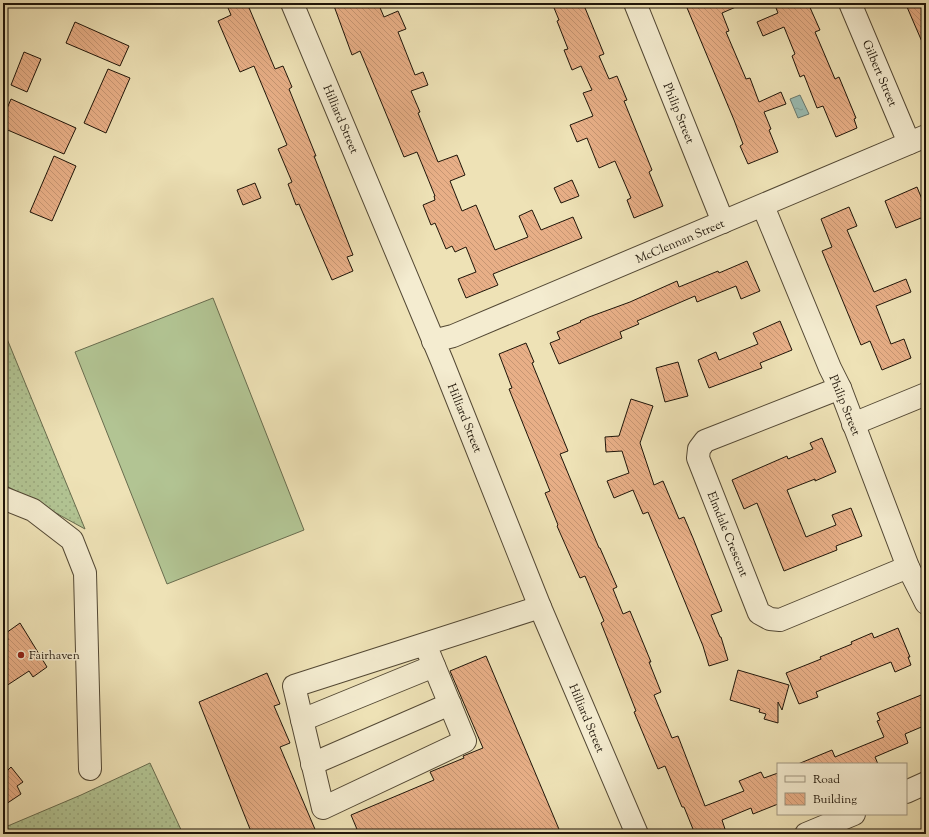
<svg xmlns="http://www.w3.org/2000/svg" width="929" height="837" font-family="'Sorts Mill Goudy',serif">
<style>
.grass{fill:url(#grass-dots);stroke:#686c4e}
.pitch{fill:#b2c493;stroke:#686c4e}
.water{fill:url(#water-ripples);stroke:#697a70}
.building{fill:url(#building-back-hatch);stroke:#1f1509}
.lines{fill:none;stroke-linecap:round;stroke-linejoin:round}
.minor-casing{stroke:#534834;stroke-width:24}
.minor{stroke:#f4ecd0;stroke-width:22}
.poi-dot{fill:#8f2418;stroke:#f4ecd0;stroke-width:1.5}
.labels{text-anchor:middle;stroke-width:3;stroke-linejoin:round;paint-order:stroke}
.street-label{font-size:12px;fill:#1f1509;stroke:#f4ecd0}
.poi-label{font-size:12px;fill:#1f1509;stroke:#f4ecd0;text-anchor:start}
</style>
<defs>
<pattern id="grass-dots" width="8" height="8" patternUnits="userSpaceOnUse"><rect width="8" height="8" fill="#b2c493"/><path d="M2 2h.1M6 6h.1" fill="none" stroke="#99a87d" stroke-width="1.8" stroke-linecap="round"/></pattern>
<pattern id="water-ripples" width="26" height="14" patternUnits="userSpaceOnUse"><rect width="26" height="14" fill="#9abdb4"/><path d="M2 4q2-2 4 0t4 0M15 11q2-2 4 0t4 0" fill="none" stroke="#84a299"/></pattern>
<pattern id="building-back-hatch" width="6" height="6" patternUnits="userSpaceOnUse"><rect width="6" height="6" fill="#e8af87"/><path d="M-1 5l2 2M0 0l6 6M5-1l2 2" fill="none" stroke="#c79673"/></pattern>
</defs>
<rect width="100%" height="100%" fill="#eee2b6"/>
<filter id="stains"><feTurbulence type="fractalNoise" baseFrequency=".005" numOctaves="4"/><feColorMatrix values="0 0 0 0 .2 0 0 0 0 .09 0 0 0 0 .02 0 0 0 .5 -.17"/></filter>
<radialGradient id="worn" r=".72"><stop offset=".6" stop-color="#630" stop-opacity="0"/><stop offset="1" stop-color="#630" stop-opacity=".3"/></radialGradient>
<!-- grass -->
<g class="grass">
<path d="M3 329 85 529 3 484Z"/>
<path d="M150 763 183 834H3V828L81 795Z"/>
</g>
<!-- pitch -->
<path class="pitch" d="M213 298 304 530 167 584 75 352Z"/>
<!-- water -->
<path class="water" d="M800 95 809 114 798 118 790 99Z"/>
<!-- building -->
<g class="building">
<path d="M226 3H247L275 69 283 66 292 87 289 89 316 156H314L353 255 347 257 353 271 332 280 299 204 296 205 288 184 292 182 278 149 287 145 254 66 240 72 218 21 231 15Z"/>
<path d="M341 3H378L384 17 398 11 406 29 398 32 415 75 423 72 428 85 411 91 420 112 418 113 438 162 457 155 465 175 450 181 462 211 476 205 495 250 528 237 519 216 532 210 541 230 573 217 582 238 493 274 498 285 466 298 458 279 476 272 466 247 455 252 452 246 446 249 435 223 431 225 423 205 435 200 434 196H435L417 152 404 157 360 51 352 55 334 6Z"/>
<path d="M552 3H583L604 54 599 56 609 79 617 76 627 100 624 101 652 170 649 172 663 206 634 218 627 200 631 198 615 161 599 168 587 138 577 142 570 125 593 116 583 93 592 90 581 66 572 70 564 50 568 49 557 21 559 20Z"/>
<path d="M685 3H745L722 13 729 31 726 32 746 79 750 78 759 102 781 92 786 104 764 112 771 129 769 130 778 152 748 164 740 146 743 144 734 120Z"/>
<path d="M774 3H808L820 30 815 32 835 79 839 77 856 118 854 119 857 128 836 137 823 106 817 108 804 75 800 77 792 56 795 54 784 27 763 36 757 22 778 13Z"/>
<path d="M918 3H926V51L907 7Z"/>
<path d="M75 22 129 46 120 66 66 43Z"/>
<path d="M24 52 41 59 27 92 11 85Z"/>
<path d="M108 69 130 78 106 133 84 123Z"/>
<path d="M11 99 76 128 64 154 3 128V118Z"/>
<path d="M54 156 76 166 52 221 30 212Z"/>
<path d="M572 180 579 196 561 203 554 188Z"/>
<path d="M255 183 261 198 243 205 237 190Z"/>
<path d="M917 187 926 209V216L896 228 885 201Z"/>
<path d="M849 207 857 226 847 230 874 292 906 279 911 292 876 306 891 344 904 339 911 358 882 370 870 341 861 345 822 251 832 247 821 219Z"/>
<path d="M747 261 760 291 741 299 736 286 697 302 695 296 637 321 639 324 620 332 622 338 559 364 550 343 560 339 557 332 581 322 580 321 589 317 630 302 677 281 679 287 718 271 719 273Z"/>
<path d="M780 321 792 350 760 363 762 368 709 388 698 360 716 352 719 360 758 344 753 333Z"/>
<path d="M526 343 534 362 532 363 568 451 560 454 599 548H600L617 587 613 589 623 614 630 611 651 662H649L661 692 654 695 672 738 678 736 705 806 744 791 739 781 761 772 764 778 778 773V804L753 814 751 808 722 820 725 829 712 834H695L684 807H682L665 766 658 769 634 712 636 711 601 623 604 621 585 576 580 578 557 526 558 525 545 493 550 491 509 389 512 388 499 354Z"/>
<path d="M678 362 688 396 665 402 656 368Z"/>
<path d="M631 399 653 406 640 443 654 485 663 481 679 519 684 517 693 538 722 611 711 615 720 637H721L728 660 709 666 703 646 648 512 643 514 633 490 614 498 607 481 629 473 622 451 606 452 605 437 619 436Z"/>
<path d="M822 438 836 472 815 481V479L787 490 806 537 836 525 832 515 851 508 862 536 836 546 837 550 784 571 757 503 744 509 732 480 787 456 788 459 813 449 810 443Z"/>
<path d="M20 623 47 667 33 677 29 671 3 688V643L8 640 6 633Z"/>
<path d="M898 628 910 657H908L911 665 895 672 891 662 816 692 818 697 799 704 786 673 821 659 820 657 852 644 851 642 872 633 874 638Z"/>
<path d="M486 656 561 834H359L351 815 434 780 430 772 464 758 463 756 483 748 450 671Z"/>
<path d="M738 670 789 685 782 710 778 702V723L764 719 766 714 759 712 760 709 730 700Z"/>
<path d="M267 673 280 704 274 706 290 743 280 747 317 834H252L199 702Z"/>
<path d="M926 693V725L905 734 908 743 875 757 878 764H798L832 750 835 757 884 737 877 721 880 720 877 713Z"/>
<path d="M3 762 8 770 11 767 23 782 17 786 21 794 3 806Z"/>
</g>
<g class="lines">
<defs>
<g id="minor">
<path d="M292 3 442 361 540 607 637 834"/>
<path d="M635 3 723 222"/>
<path d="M850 3 909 143"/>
<path d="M763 206 830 368 840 388 908 567 926 603"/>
<path d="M433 341 453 336 926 136"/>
<path d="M840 388 705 441 699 449 698 458 759 613 770 619 780 620 908 567"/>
<path d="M853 424 926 394"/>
<path d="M3 498 33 510 72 540 85 573 90 769"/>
<path d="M425 644 465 741 323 808 294 686C376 659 458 634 540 607"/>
<path d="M302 720 434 666"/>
<path d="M312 764 450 704"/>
<path d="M906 792 926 783"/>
<path d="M806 834 854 814"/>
</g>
</defs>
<!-- minor casing -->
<use href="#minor" class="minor-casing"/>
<!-- minor -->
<use href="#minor" class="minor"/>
</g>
<!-- markers -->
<circle class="poi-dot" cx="21" cy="655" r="4"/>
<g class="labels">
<!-- street labels -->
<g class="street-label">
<text transform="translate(880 73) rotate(67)" y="4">Gilbert Street</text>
<text transform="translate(679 113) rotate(68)" y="4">Philip Street</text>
<text transform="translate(341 119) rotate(67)" y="4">Hilliard Street</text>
<text transform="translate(680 241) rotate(-23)" y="4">McClennan Street</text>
<text transform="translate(845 405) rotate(68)" y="4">Philip Street</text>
<text transform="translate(465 418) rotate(68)" y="4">Hilliard Street</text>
<text transform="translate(728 534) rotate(68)" y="4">Elmdale Crescent</text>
<text transform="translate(587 718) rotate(67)" y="4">Hilliard Street</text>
</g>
<!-- poi labels -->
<g class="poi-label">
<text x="29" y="659">Fairhaven</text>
</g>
</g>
<!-- margin -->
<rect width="929" height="837" fill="none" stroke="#eee2b6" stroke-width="16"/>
<rect x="4" y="4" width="921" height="829" fill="none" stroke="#1f1509" stroke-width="2"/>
<rect x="8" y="8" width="913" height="821" fill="none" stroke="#1f1509"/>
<!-- legend -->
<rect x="777" y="763" width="130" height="52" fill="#f4ecd0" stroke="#9f9680"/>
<rect x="785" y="776" width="20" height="6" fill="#f4ecd0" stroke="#9f9680"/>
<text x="813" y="783" font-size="12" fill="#1f1509">Road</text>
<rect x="785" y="793" width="20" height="12" fill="url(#building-back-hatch)" stroke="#9f9680"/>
<text x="813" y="803" font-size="12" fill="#1f1509">Building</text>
<rect width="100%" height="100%" filter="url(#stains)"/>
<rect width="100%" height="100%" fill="url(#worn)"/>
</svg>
